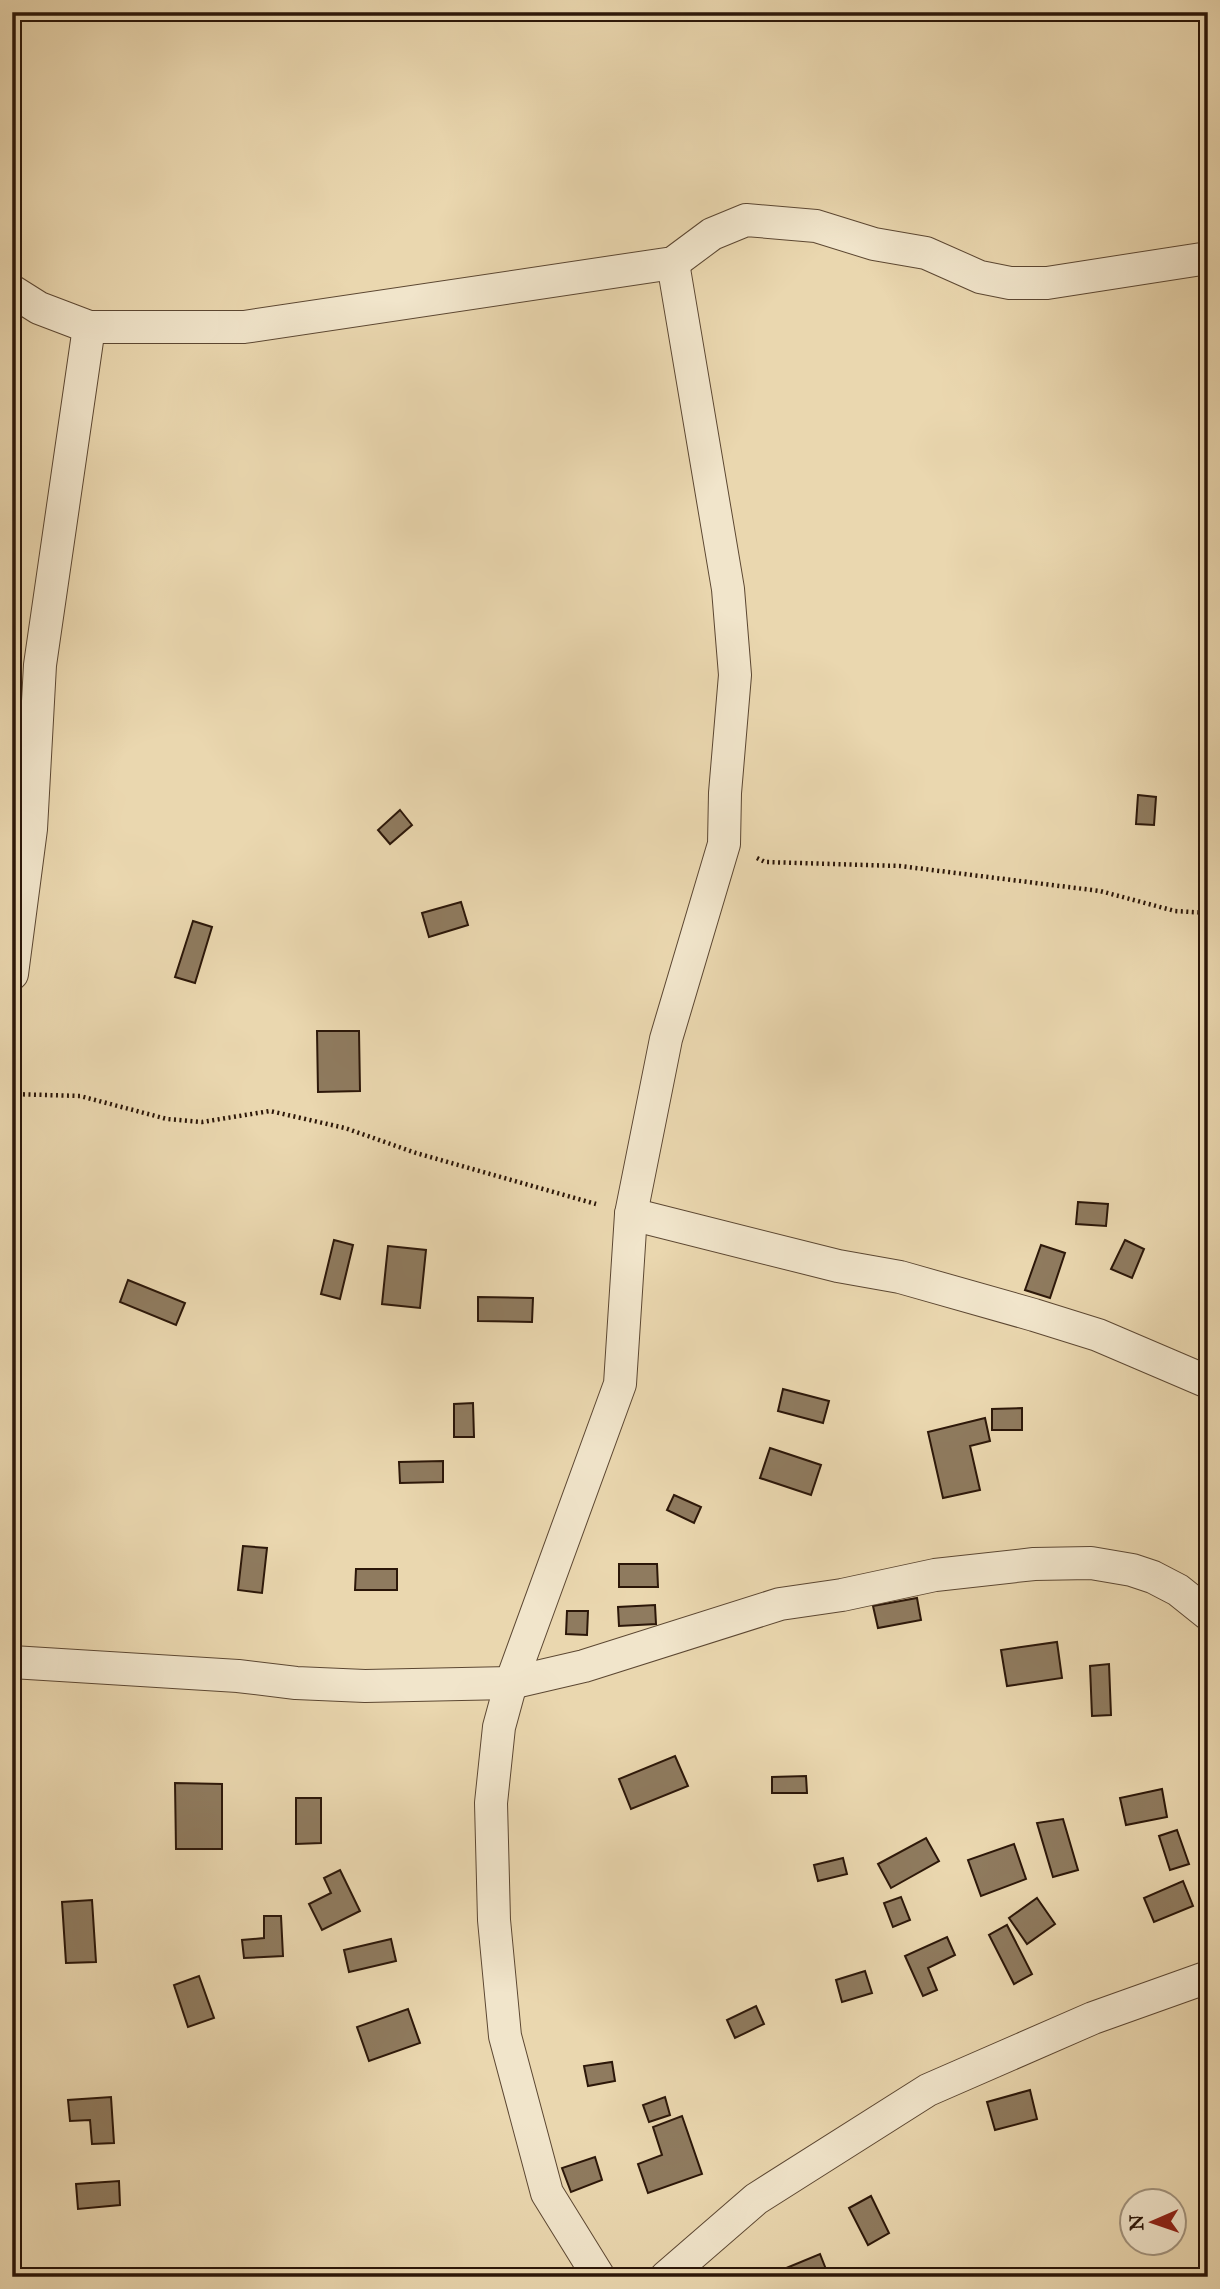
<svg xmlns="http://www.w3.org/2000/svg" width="1220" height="2289" font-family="'IM FELL Great Primer',serif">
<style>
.building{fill:#8f7b5f;stroke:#2c1709;stroke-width:2}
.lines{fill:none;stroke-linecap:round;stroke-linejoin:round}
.minor-casing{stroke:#5c4732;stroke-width:34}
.path{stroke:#2c1709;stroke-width:4.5;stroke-dasharray:2 3.5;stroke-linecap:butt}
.minor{stroke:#f1e5cb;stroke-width:32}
</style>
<rect width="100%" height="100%" fill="#ead7af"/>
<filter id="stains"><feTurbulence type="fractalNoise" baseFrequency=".00286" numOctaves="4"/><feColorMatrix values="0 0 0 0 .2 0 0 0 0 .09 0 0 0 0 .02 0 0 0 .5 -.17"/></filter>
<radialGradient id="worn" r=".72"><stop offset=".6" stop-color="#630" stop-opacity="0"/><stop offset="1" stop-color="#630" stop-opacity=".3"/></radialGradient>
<!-- building -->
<g class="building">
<path d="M1138 795 1156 797 1154 825 1136 824Z"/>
<path d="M400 810 412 825 390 844 378 830Z"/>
<path d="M461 902 468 925 429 937 422 913Z"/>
<path d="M193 921 212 927 195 983 175 977Z"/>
<path d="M317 1031H359L360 1091 318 1092Z"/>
<path d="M1078 1202 1108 1204 1106 1226 1076 1224Z"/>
<path d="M334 1240 353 1245 340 1299 321 1294Z"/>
<path d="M1125 1240 1144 1249 1132 1278 1111 1269Z"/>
<path d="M1041 1245 1065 1253 1050 1298 1025 1290Z"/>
<path d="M388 1246 426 1250 420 1308 382 1304Z"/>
<path d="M128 1280 185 1303 176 1325 120 1302Z"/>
<path d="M478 1297 533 1298 532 1322 478 1321Z"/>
<path d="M783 1389 829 1401 823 1423 778 1411Z"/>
<path d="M473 1403 474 1437H454V1404Z"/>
<path d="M1022 1408V1430H992V1409Z"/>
<path d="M985 1418 990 1441 970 1446 980 1490 943 1498 928 1432Z"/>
<path d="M770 1448 821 1465 811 1495 760 1478Z"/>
<path d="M443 1461V1482L400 1483 399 1462Z"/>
<path d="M674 1495 701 1507 694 1523 667 1510Z"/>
<path d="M243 1546 267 1548 262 1593 238 1590Z"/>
<path d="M619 1564H657L658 1587H619Z"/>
<path d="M356 1569H397V1590H355Z"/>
<path d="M917 1598 921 1620 878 1628 873 1606Z"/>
<path d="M655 1605 656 1624 619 1626 618 1607Z"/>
<path d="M567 1611H588L587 1635 566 1634Z"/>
<path d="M1057 1642 1062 1678 1007 1686 1001 1650Z"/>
<path d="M1109 1664 1111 1715 1092 1716 1090 1666Z"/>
<path d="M675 1756 688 1786 631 1809 619 1779Z"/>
<path d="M806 1776 807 1793H772V1777Z"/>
<path d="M175 1783 222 1784V1849H176Z"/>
<path d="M1162 1789 1167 1817 1126 1825 1120 1798Z"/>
<path d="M296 1798H321V1843L296 1844Z"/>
<path d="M1063 1819 1078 1870 1053 1877 1037 1823Z"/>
<path d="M1177 1830 1189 1864 1170 1870 1159 1836Z"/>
<path d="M926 1838 939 1861 891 1888 878 1864Z"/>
<path d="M1014 1844 1026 1879 981 1896 968 1860Z"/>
<path d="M843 1858 847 1874 818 1881 814 1865Z"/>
<path d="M340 1870 360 1911 322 1930 309 1904 331 1893 324 1878Z"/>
<path d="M1183 1881 1193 1906 1154 1922 1144 1898Z"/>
<path d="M901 1897 910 1920 893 1927 884 1903Z"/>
<path d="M1037 1898 1055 1924 1027 1944 1009 1918Z"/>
<path d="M92 1900 96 1962 66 1963 62 1902Z"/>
<path d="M264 1916H281L283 1956 244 1958 242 1940 264 1938Z"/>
<path d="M1007 1925 1032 1974 1014 1984 989 1935Z"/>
<path d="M947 1937 955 1955 928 1968 937 1990 923 1996 905 1956Z"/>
<path d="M391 1939 396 1961 349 1972 344 1950Z"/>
<path d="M865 1971 872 1993 842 2002 836 1980Z"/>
<path d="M199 1976 214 2018 188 2027 174 1985Z"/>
<path d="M756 2006 764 2024 735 2038 727 2020Z"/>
<path d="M408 2009 420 2043 369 2061 357 2027Z"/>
<path d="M612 2062 615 2081 588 2086 584 2066Z"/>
<path d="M1030 2090 1037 2119 995 2130 987 2102Z"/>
<path d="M111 2097 114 2143 92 2144 90 2120 70 2121 68 2100Z"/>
<path d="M665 2097 670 2115 649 2122 643 2105Z"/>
<path d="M682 2116 702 2174 648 2193 638 2164 662 2155 653 2127Z"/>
<path d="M595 2157 602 2180 571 2192 562 2168Z"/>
<path d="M119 2181 120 2205 78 2209 76 2184Z"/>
<path d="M871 2196 889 2233 868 2245 849 2208Z"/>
<path d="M820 2254 829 2277H767V2276Z"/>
</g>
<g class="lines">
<defs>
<g id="minor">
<path d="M12 291 39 308 89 327H244L673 263 712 234 746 220 816 226 874 244 926 253 980 277 1010 283H1047L1208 258"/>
<path d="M12 974 31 829 40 665 89 327"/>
<path d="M631 1214 838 1266 900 1277 1034 1315 1098 1335 1208 1382"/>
<path d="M12 1662 238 1676 296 1683 365 1686 511 1683 584 1666 780 1604 842 1595 935 1575 1034 1564 1091 1563 1132 1570 1153 1577 1178 1590 1208 1614"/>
<path d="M599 2277 547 2193 505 2036 494 1920 491 1803 499 1727 511 1683 620 1384 631 1214 666 1039 724 844 725 793 735 675 728 589 673 263"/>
<path d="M666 2277 756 2199 928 2090 1093 2018 1208 1977"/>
</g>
</defs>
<!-- minor casing -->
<use href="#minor" class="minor-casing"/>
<!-- path -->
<g class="path">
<path d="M757 858 765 862 900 866 1100 891 1175 911 1208 913"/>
<path d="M12 1094 80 1096 167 1119 202 1122 270 1111 345 1128 416 1153 596 1204"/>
</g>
<!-- minor -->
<use href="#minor" class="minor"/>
</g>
<!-- margin -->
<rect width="1220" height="2289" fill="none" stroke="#ead7af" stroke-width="42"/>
<rect x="14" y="14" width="1192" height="2261" fill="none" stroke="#2c1709" stroke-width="3.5"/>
<rect x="21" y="21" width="1178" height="2247" fill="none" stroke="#2c1709" stroke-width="2"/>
<!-- north arrow -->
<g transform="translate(1153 2222) rotate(268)"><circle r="33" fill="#f1e5cb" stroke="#a2937d" stroke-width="2"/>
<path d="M0-5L12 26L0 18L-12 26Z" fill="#8f2418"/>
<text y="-10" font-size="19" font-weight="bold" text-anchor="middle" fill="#2c1709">N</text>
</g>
<rect width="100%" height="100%" filter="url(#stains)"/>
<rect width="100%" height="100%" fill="url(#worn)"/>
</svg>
